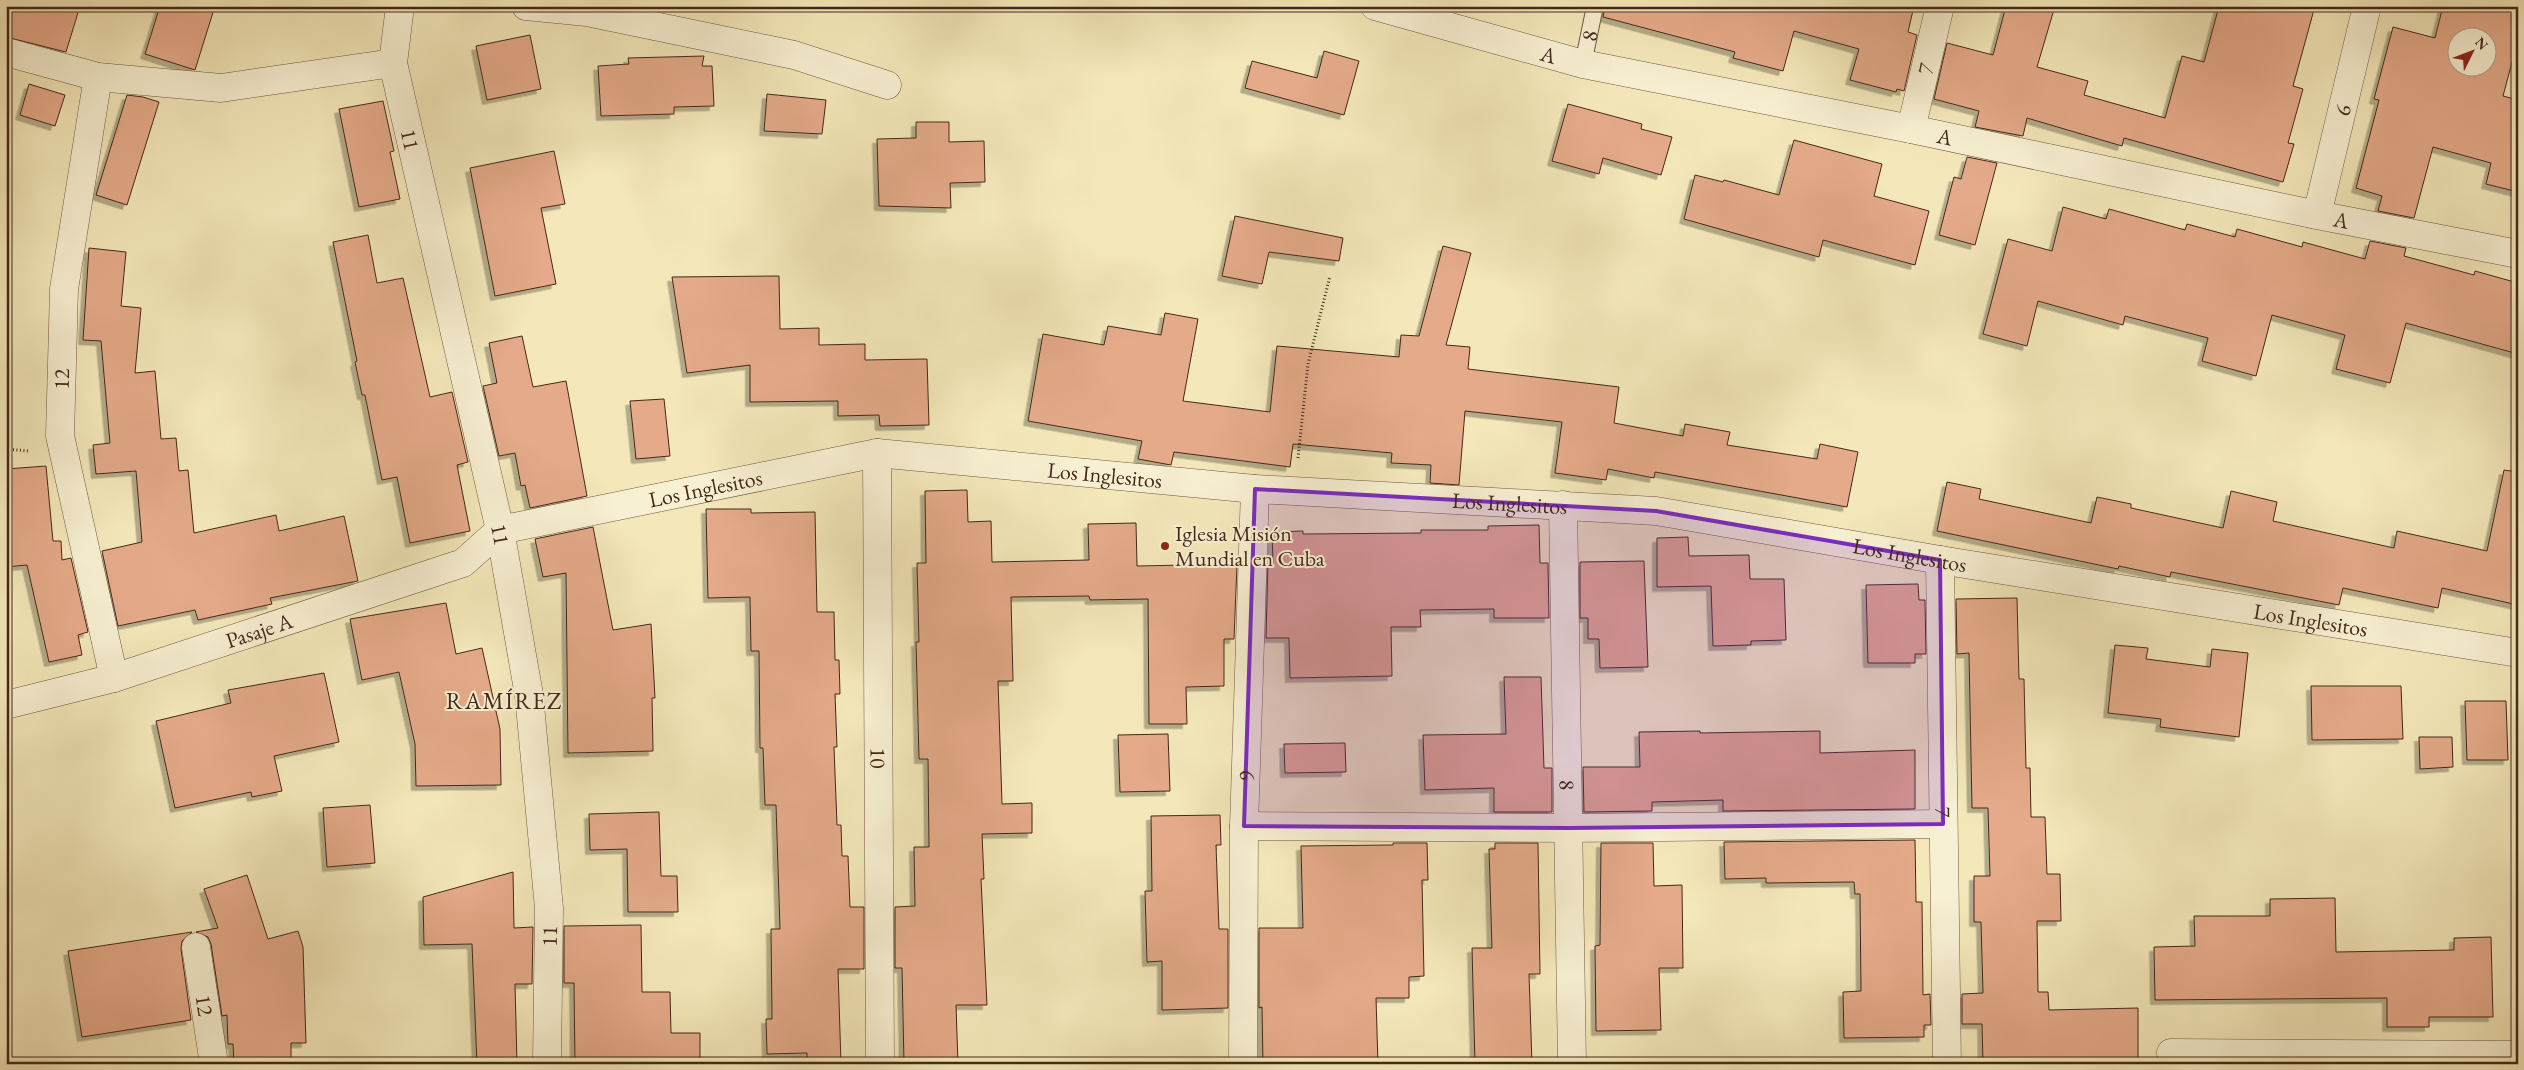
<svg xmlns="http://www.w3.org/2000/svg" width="2524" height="1070" font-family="'EB Garamond',serif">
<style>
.building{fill:#e4aa89;stroke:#44281a;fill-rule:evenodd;filter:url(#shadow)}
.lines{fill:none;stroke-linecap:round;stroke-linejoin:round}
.service-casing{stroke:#705842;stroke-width:18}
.minor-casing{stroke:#705842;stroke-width:29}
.path{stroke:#44281a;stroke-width:3;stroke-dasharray:1 2.5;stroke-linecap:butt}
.service{stroke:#f8f0d2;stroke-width:16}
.minor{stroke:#f8f0d2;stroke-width:28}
.marked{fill:#7b2cbf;fill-opacity:0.2;stroke:#7b2cbf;stroke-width:4;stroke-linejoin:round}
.poi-dot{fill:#8f2418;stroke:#f8f0d2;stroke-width:2}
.labels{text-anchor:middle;stroke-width:4;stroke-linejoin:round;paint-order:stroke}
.street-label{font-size:22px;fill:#44281a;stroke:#f8f0d2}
.poi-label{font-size:22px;fill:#44281a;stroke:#f8f0d2;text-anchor:start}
.neighbourhood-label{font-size:24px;letter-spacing:1px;fill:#44281a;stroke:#f8f0d2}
</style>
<defs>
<filter id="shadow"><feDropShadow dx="-4.5" dy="4.5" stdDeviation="0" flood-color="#0004"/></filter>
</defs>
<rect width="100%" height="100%" fill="#f4e8ba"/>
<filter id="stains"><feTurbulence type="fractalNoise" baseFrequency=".004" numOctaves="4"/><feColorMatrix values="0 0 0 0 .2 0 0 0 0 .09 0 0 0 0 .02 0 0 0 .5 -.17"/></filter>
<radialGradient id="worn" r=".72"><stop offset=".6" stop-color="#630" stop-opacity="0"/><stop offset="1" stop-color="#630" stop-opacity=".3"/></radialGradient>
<!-- building -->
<g class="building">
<path d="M6 6H80L66 52 6 37Z"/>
<path d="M160 6H215L195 70 145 54Z"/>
<path d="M1605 6H1914L1908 32 1917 35 1904 91 1897 89 1896 92 1850 80 1859 49 1794 31 1783 71 1733 58 1735 52 1603 17Z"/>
<path d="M2006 6H2055L2037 67 2088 81 2084 95 2165 118 2182 56 2204 62 2219 6H2315L2293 86 2303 89 2288 143 2294 144 2283 182 2124 138 2122 146 2027 118 2023 136 1975 127 1979 111 1934 99 1947 43 1993 55Z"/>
<path d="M2443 6H2518V40L2503 96 2518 100V192L2486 184 2491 163 2433 147 2414 218 2378 211 2382 196 2356 188 2379 100 2374 99 2393 27 2435 38ZM2456 38H2486V68H2456Z"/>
<path d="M530 35 541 89 487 100 476 46Z"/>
<path d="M1324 51 1359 61 1344 115 1245 88 1252 61 1317 78Z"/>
<path d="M704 56 702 66H712L714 106 674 107V114L601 116 598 66 629 64 628 58Z"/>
<path d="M29 84 65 95 55 126 20 115Z"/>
<path d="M767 94 826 100 822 134 764 131Z"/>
<path d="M127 95 143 97 159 102 127 205 96 195Z"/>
<path d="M383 101 394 151 390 152 400 199 359 207 339 109Z"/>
<path d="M1568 104 1642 124 1641 129 1672 137 1661 175 1603 158 1599 174 1552 161Z"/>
<path d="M916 122H949V142L984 141 985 182 950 183 951 208 879 206 877 139 916 138Z"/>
<path d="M1794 140 1882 164 1874 196 1929 211 1915 265 1823 240 1819 257 1684 219 1695 175 1723 182 1724 180 1779 195Z"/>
<path d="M554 151 565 204 541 208 556 284 495 296 470 168Z"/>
<path d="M1967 157 1997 163 1975 245 1939 235 1954 177 1961 179Z"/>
<path d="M2063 207 2106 219 2109 209 2185 230 2187 224 2235 237 2237 229 2302 247 2303 242 2365 259 2370 241 2406 248 2404 256 2474 275 2475 271 2518 283V354L2406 323 2390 383 2336 369 2345 335 2272 315 2256 376 2202 361 2208 338 2125 316 2123 325 2038 301 2027 346 1983 334 2008 239 2052 251Z"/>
<path d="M1235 216 1343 238 1339 261 1269 252 1262 284 1222 276Z"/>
<path d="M368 235 377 283 403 278 430 397 452 392 468 462 457 465 470 531 410 543 397 477 382 480 365 395H362L355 362 357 361 333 242Z"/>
<path d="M1443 246 1471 253 1446 345 1470 347 1468 369 1619 387 1614 423 1683 436 1685 424 1730 432 1727 445 1817 459 1820 444 1858 452 1847 507 1655 472 1654 478 1608 469 1606 480 1555 473 1562 422 1465 411 1459 485 1430 483 1431 465 1391 463 1392 453 1293 444 1290 467 1174 452 1171 465 1138 459 1142 441 1028 421 1043 334 1104 345 1108 326 1161 335 1165 313 1198 319 1183 401 1270 412 1277 346 1399 357 1401 335 1419 336Z"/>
<path d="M89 248 126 252 121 306 141 308 135 373 155 371 161 439 176 438 179 471 188 470 194 533 276 515 279 531 344 516 358 581 270 598 272 604 198 620 195 610 118 626 102 551 142 542 136 471 96 474 93 445 110 443 101 341 83 340Z"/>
<path d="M779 276 780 329 819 328V345L865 344V360L927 359 929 425 880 426 879 415 838 416V401L750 402V365L687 373 672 277Z"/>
<path d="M522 336 533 387 566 381 587 496 530 508 525 485 521 486 515 453 499 456 483 386 497 383 489 343Z"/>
<path d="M664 399 670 456 636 459 630 401Z"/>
<path d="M46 466 53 541H61L62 560 71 558 88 632 78 635 82 655 49 662 27 565 6 567V469Z"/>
<path d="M2504 470 2518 472V605L2442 588 2438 608 2343 588 2339 605 2171 572 2170 577 2119 566 2118 569 1937 531 1947 482 1981 489 1979 499 2091 523 2097 497 2131 504V508L2223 528 2231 491 2277 502 2273 521 2394 548 2397 531 2487 551Z"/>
<path d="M967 490 968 522 991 521 992 562 1089 560 1088 524 1136 523 1137 566 1237 564 1234 639H1224V686L1186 687 1187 724H1149L1148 599 1090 600 1089 596 1011 597 1013 681H998L1002 804 1032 803V833L982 834 984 879H981L987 1005H956L958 1064H904L902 968H895V907L915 906 914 847H929L928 759H919L916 642H919L917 563H926L925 491Z"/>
<path d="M706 509H751V513L815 512 817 612H834L835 660H839L840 694H835L837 747H834L837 825H841L842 856H848L850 907H864V969H838L841 1064H807V1053L767 1054 766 1019H772L771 929H780L776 805H765L763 748H760L759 651H751L750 597 708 598Z"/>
<path d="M1539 525 1540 563H1548L1549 618H1494V609L1420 610 1421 627H1391L1392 676 1290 678 1289 638H1266L1268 563H1273L1272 532 1303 531V534L1421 533V530H1488V526Z"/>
<path d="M593 527 613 630 651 624 655 698H652L653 751 568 753 566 573 543 577 535 539Z"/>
<path d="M1688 537 1689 556 1749 555 1750 579H1784L1786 640 1751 641V645L1713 646 1711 586 1657 587V538Z"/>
<path d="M1644 561 1648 667 1600 668 1599 639H1588V618H1580V562Z"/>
<path d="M1918 584 1919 600H1925L1926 654H1915V663H1868L1866 585Z"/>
<path d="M2017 598 2019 679H2024L2026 768H2030L2031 817H2045L2047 874H2060L2061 921H2037L2038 992H2048L2049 1010 2138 1008V1064H1983L1982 1024H1962V994L1983 993 1981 922H1974V876H1990L1988 808H1972L1969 653 1957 654 1956 599Z"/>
<path d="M446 603 456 654 482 648 500 729 501 785 416 786 415 744 399 672 362 680 350 619Z"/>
<path d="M2115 645 2148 648 2146 659 2210 667 2212 649 2248 653 2239 737 2160 727 2161 719 2108 713Z"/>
<path d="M324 673 339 742 274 756 282 791 252 797 251 792 175 808 156 721 231 703 228 690Z"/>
<path d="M1504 677H1541L1544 768H1552V812H1494V788L1425 790 1423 735 1506 734Z"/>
<path d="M2311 686H2401L2403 739 2312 740Z"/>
<path d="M2465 701H2506L2508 760H2467Z"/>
<path d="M1700 731V733L1820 731V753L1915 750V809L1723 811V800L1652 802V811L1584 812 1583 767H1640L1639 732Z"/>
<path d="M1168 734 1170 791 1120 792 1118 735Z"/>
<path d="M2419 737H2452L2453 767 2420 769Z"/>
<path d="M1345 743 1346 772 1285 773 1284 744Z"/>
<path d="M370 805 375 863 327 867 323 808Z"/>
<path d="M659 812 661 876H677L678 912H628L627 849 590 850 589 814Z"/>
<path d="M1220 815 1221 845H1216L1219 929H1228V1008L1162 1010V961L1147 962 1145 891H1152L1151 816Z"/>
<path d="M1915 840 1916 902H1922L1923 995 1930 994 1931 1025H1924V1037L1844 1038 1843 992 1861 991 1860 894H1855L1854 882 1766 883V878L1725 879 1724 842Z"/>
<path d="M1393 843H1427L1428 880H1422L1424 976 1409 977V998H1376L1378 1064H1263L1262 1007 1259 1008V928H1303L1301 846 1393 845Z"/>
<path d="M1495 843H1538L1540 974H1529L1532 1064H1475L1472 948H1492L1489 849H1495Z"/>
<path d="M1601 843H1653L1654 886 1682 885 1683 968H1659L1661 1030 1596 1031 1595 946 1600 945Z"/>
<path d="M513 872 514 928 533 927 532 984H515L517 1064H477L472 944 424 945 423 897Z"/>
<path d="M247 875 268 939 298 931 303 947 306 1043H291V1064H234L233 1044H228L227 1015 222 1016 211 944 208 937 196 932 218 928 204 889Z"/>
<path d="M2335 898 2336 952 2454 950V938L2491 937 2493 1017H2429V1027H2387V998L2155 1000 2154 947 2195 946 2194 916H2270V899Z"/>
<path d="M641 925 642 992H670L671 1033H700V1064H575L574 983H564V926Z"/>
<path d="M192 932 182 941 181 949 191 1020 82 1037 68 951Z"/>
</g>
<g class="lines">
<defs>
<g id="service">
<path id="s1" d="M1583 64 1595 6"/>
</g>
<g id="minor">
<path id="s2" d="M400 6 393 63 500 530 529 695 549 908 547 1064"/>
<path d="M526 6 587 12 794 55 887 85"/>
<path id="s3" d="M1375 6 1583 64 1911 129 2317 215 2518 254"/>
<path d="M6 52 98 77 221 88 393 63"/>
<path d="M98 77 64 289 60 436 114 678"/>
<path id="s4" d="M1911 129 1940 6"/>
<path id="s5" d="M2317 215 2367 6"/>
<path id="s6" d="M877 453 880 1064"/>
<path id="s7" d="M1563 505 1572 1064"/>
<path id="s8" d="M1940 560 1947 1064"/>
<path id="s9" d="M6 705 114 678 463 563 500 530 877 453 1255 489 1656 511 1940 560 2518 653"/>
<path d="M1244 826 1569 828 1943 824"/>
<path id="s10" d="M196 947 214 1064"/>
<path d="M2171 1053 2518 1055"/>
<path id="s11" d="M1243 1064 1244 826 1255 489"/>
</g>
</defs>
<!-- service casing -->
<use href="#service" class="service-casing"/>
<!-- minor casing -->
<use href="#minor" class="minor-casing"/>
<!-- path -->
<g class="path">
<path d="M6 449 28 451"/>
<path d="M1298 458 1308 364 1330 276"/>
</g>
<!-- service -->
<use href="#service" class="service"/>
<!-- minor -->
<use href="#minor" class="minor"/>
</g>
<!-- marked area -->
<path class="marked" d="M1255 489 1656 511 1940 560 1943 824 1569 828 1244 826Z"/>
<!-- markers -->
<circle class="poi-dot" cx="1165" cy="546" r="5"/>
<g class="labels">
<!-- street labels -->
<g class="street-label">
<text dy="8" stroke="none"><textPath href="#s1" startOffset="29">8</textPath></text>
<text dy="8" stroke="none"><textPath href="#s3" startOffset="180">A</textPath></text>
<text dy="8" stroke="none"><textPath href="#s4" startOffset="62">7</textPath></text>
<text dy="8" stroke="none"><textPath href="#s5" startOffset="108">6</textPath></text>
<text dy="8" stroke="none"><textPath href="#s3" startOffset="585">A</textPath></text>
<text dy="8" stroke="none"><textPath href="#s2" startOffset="136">11</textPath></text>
<text dy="8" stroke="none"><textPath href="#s3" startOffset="990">A</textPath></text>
<text transform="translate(61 379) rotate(-89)" y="8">12</text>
<text dy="8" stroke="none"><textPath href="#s9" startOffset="1142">Los Inglesitos</textPath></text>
<text dy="8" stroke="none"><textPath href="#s9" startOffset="738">Los Inglesitos</textPath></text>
<text dy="8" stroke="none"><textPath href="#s9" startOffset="1548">Los Inglesitos</textPath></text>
<text dy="8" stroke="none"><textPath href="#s2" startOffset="541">11</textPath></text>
<text dy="8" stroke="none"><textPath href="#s9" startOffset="1952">Los Inglesitos</textPath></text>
<text dy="8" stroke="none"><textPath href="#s9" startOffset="2358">Los Inglesitos</textPath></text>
<text dy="8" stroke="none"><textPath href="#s9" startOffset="264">Pasaje A</textPath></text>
<text dy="8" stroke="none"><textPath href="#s6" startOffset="305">10</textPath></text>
<text dy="8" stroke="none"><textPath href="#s11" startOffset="288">9</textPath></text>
<text dy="8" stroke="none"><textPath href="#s7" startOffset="280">8</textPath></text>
<text dy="8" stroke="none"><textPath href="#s8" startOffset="252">7</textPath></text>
<text transform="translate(549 936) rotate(-89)" y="8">11</text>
<text dy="8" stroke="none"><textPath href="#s10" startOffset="59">12</textPath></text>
</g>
<!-- poi labels -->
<g class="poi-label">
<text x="1175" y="541">Iglesia Misión<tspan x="1175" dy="25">Mundial en Cuba</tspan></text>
</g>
<!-- neighbourhood labels -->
<g class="neighbourhood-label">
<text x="504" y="709">RAMÍREZ</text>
</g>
</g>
<!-- margin -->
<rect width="2524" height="1070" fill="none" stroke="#f4e8ba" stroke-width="25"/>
<rect x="8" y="8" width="2509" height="1055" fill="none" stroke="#44281a" stroke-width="2.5"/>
<rect x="12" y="12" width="2499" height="1045" fill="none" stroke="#44281a"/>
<!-- north arrow -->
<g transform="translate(2472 52) rotate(48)"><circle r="24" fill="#f8f0d2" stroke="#b0a088"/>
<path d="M0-4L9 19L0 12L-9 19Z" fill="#8f2418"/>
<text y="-8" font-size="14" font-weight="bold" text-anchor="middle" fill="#44281a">N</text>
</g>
<rect width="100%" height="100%" filter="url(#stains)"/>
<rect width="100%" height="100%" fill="url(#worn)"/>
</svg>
